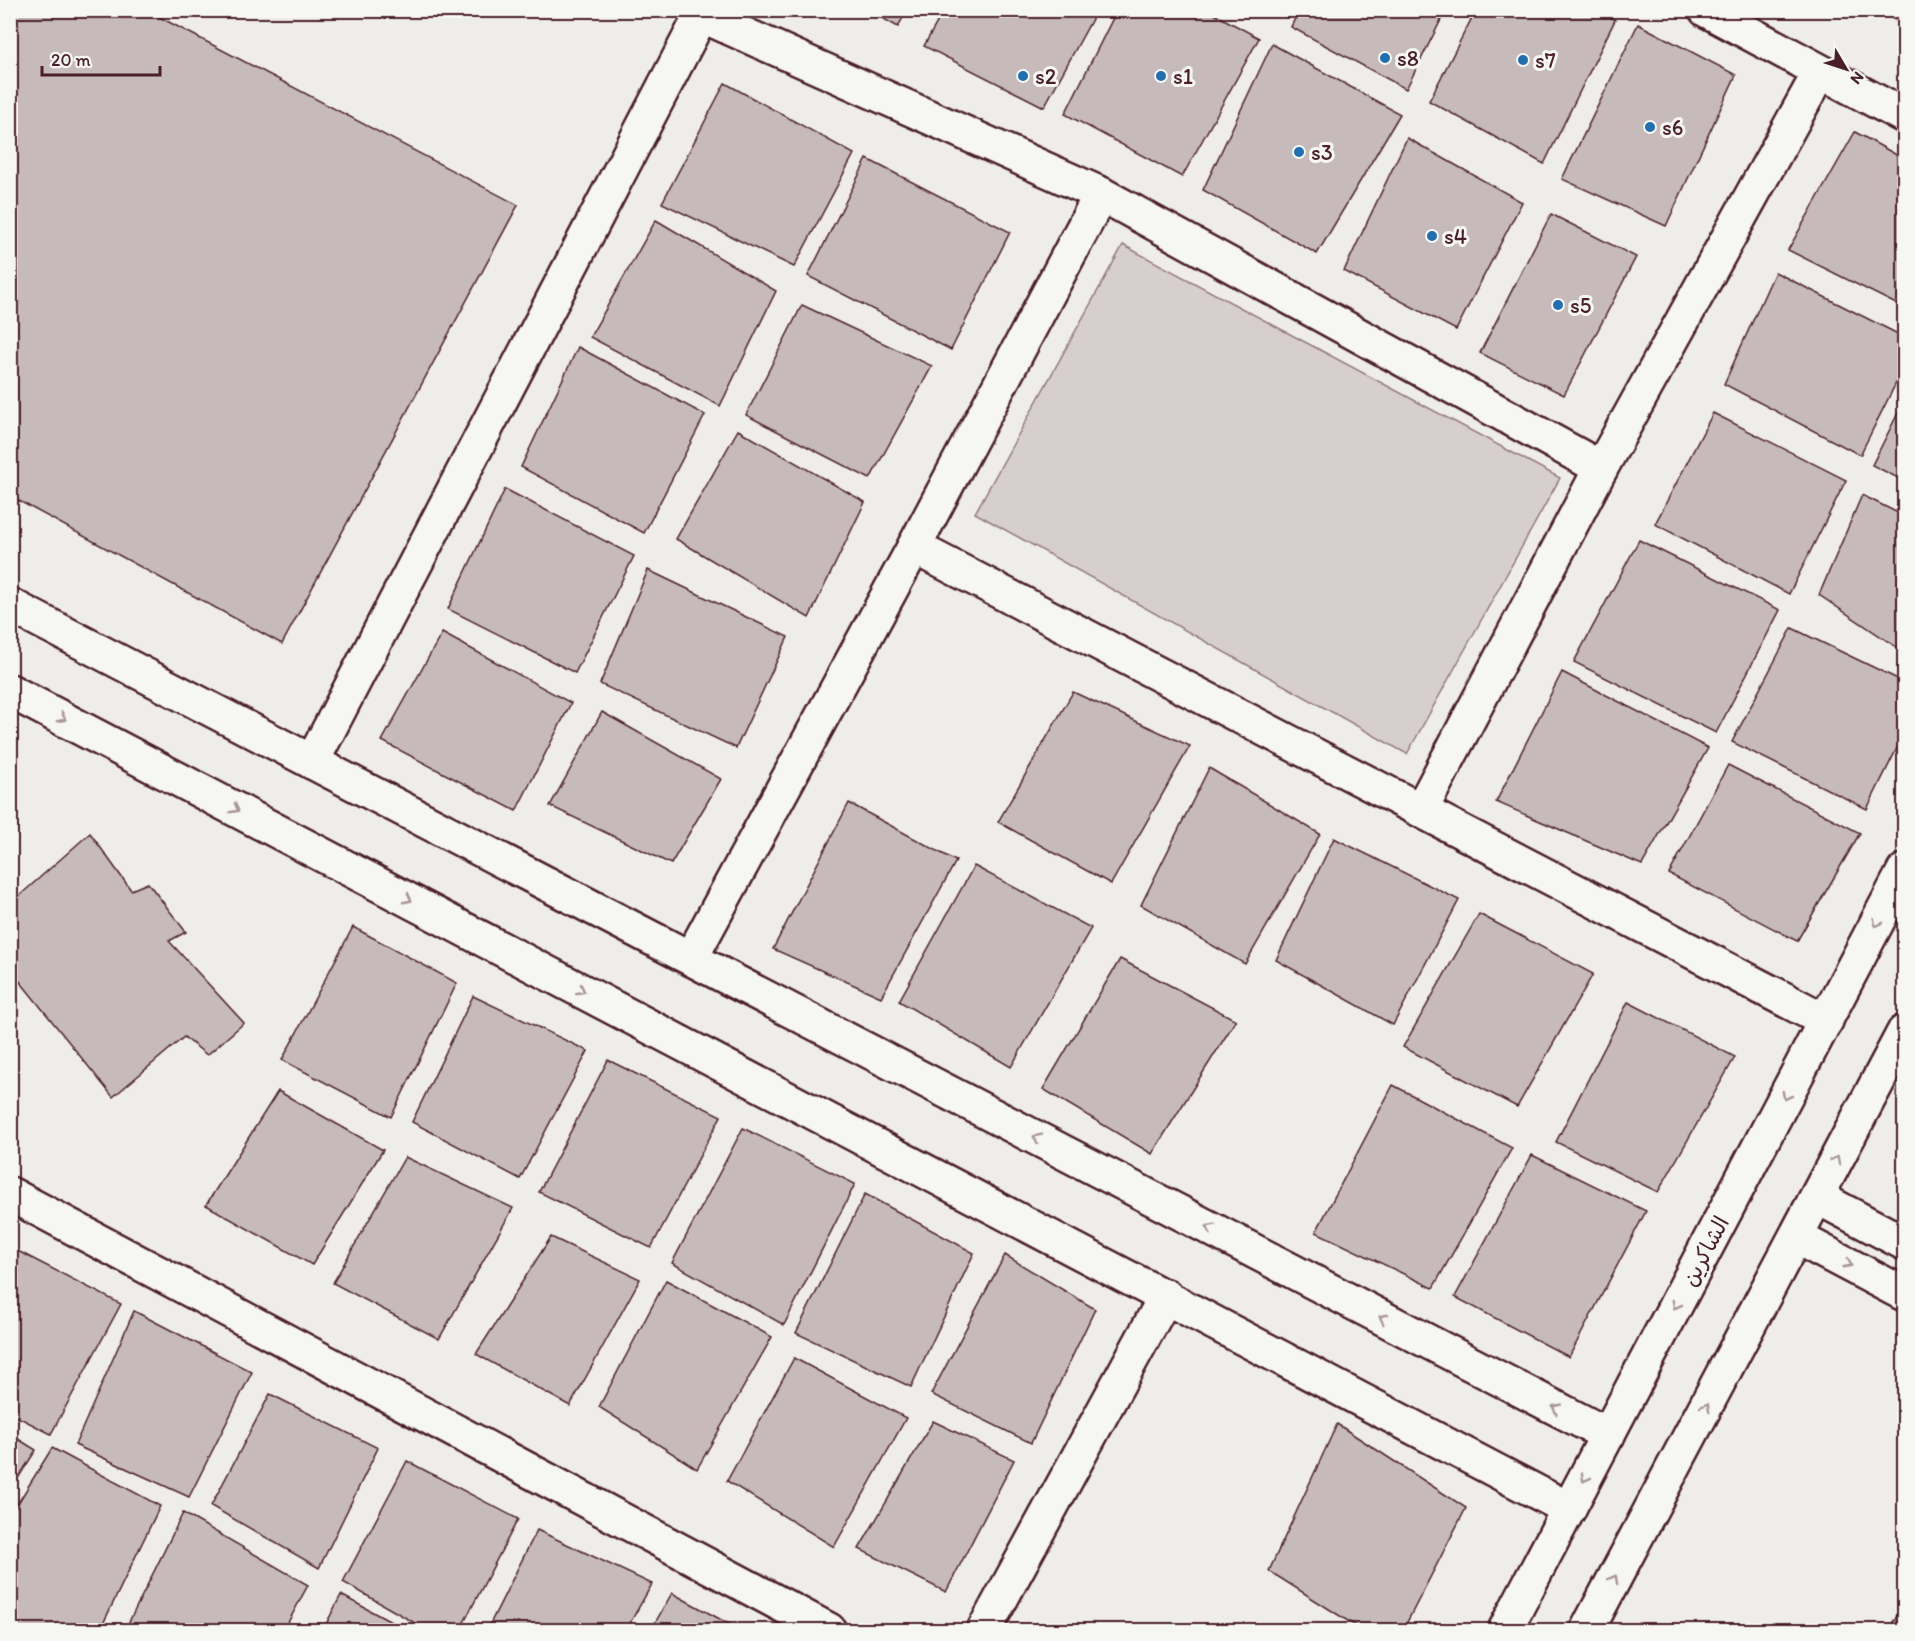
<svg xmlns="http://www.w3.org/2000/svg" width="1915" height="1641" font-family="Itim,'Playpen Sans Arabic',sans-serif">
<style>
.green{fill:#d7cfce;stroke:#90777c;stroke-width:1.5}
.building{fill:#c6babb;stroke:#4a1f2b;stroke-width:1.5}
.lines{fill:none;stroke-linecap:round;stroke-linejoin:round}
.street-casing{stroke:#4a1f2b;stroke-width:38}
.secondary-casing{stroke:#4a1f2b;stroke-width:38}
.street{stroke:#f6f6f2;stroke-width:33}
.secondary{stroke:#f6f6f2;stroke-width:33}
.oneway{stroke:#a99598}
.poi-dot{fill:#1f6fb2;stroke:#f6f6f2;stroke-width:2}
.labels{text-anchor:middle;stroke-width:6;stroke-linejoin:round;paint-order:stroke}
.poi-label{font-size:22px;fill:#4a1f2b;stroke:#f6f6f2;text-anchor:start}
.street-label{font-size:22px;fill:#4a1f2b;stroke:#f6f6f2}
</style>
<rect width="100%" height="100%" fill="#efedea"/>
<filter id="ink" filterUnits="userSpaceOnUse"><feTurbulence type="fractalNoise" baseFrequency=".0167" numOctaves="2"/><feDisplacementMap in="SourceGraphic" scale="12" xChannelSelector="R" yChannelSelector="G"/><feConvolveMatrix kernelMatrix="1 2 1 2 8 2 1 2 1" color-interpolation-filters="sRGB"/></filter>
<g filter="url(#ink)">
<!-- green -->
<path class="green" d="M1123 245 1560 478 1407 754 975 513Z"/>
<!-- building -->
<g class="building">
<path d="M10 10H146L518 205 282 644 10 496Z"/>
<path d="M868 10H907L898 27Z"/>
<path d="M944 10H1097L1044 107 924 46Z"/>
<path d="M1117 10H1207L1259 38 1182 177 1065 114Z"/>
<path d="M1299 10H1446L1406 89 1291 27Z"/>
<path d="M1476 10H1598L1615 20 1544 164 1429 101Z"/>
<path d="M1876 10H1904V25Z"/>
<path d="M1638 24 1736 75 1666 226 1562 179Z"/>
<path d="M1272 44 1400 114 1317 254 1203 190Z"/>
<path d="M725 83 854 154 794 267 662 203Z"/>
<path d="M1855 132 1904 159V308L1788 250Z"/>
<path d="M1407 138 1522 202 1456 330 1344 271Z"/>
<path d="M867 159 1010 232 951 350 808 276Z"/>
<path d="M1551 214 1636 257 1564 395 1480 353Z"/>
<path d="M656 220 776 291 720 406 590 337Z"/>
<path d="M1775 272 1904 337V367L1860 455 1724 384Z"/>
<path d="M802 305 932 366 870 479 746 415Z"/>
<path d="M578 347 705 415 644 533 521 467Z"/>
<path d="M1904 401V481L1872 465Z"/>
<path d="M1713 413 1846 480 1789 594 1655 524Z"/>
<path d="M738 430 865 502 809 618 676 539Z"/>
<path d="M505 489 634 556 575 673 448 609Z"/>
<path d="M1862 495 1904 516V652L1819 595Z"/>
<path d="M1639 540 1780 610 1716 733 1574 662Z"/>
<path d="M648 570 788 637 736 748 600 684Z"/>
<path d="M1792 628 1904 682V734L1867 809 1732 742Z"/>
<path d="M442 633 571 703 516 811 382 741Z"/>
<path d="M1562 672 1708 748 1642 865 1496 802Z"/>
<path d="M1073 692 1190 746 1111 884 998 822Z"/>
<path d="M602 712 721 779 671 864 550 806Z"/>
<path d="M1728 765 1860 833 1797 941 1669 874Z"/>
<path d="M1209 768 1320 834 1245 964 1141 905Z"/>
<path d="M849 803 956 861 881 997 773 949Z"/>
<path d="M90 833 131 890 148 883 186 932 169 941 244 1023 207 1055 184 1037 113 1097 10 969V904Z"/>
<path d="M1334 838 1459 900 1393 1025 1276 960Z"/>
<path d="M974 866 1091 928 1011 1067 899 1001Z"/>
<path d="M1479 914 1593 974 1517 1107 1403 1047Z"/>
<path d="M353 927 457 983 391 1117 282 1060Z"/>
<path d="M1120 959 1236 1020 1152 1154 1043 1089Z"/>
<path d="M473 996 588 1051 520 1179 412 1122Z"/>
<path d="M1628 1002 1735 1057 1658 1192 1556 1142Z"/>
<path d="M608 1060 721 1116 651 1248 539 1192Z"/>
<path d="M1393 1085 1512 1148 1433 1288 1316 1232Z"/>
<path d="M278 1091 383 1150 312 1265 206 1205Z"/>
<path d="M743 1128 855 1184 784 1325 672 1263Z"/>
<path d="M1532 1155 1646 1211 1569 1357 1455 1297Z"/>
<path d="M405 1157 513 1208 439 1339 333 1283Z"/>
<path d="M865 1194 974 1253 911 1387 796 1333Z"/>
<path d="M551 1237 640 1279 570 1406 476 1354Z"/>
<path d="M10 1247 121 1304 51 1434 10 1413Z"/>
<path d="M1005 1255 1095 1309 1031 1443 931 1394Z"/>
<path d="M666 1280 772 1337 697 1469 599 1407Z"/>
<path d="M134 1311 252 1372 189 1497 75 1445Z"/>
<path d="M794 1358 906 1418 834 1547 727 1481Z"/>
<path d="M270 1394 378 1448 319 1568 211 1506Z"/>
<path d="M933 1421 1014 1460 946 1592 859 1549Z"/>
<path d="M1337 1424 1466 1508 1403 1630H1362L1269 1571Z"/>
<path d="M10 1434 36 1450 10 1491Z"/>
<path d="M52 1448 160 1506 100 1630H10V1516Z"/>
<path d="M407 1461 518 1519 460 1630H427L343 1582Z"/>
<path d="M183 1513 308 1585 284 1630H125Z"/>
<path d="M537 1530 652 1584 626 1630H487Z"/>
<path d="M672 1593 740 1630H651Z"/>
<path d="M341 1595 406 1630H323Z"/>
<path d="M1904 1601V1630H1889Z"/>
</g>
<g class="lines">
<defs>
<g id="street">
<path d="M1706 10 1904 116"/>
<path d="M701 15 1101 194 1601 468"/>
<path d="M914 547 1826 1021"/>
<path d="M10 605 1608 1435"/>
<path d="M10 691 1569 1509"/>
<path d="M312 762 704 10"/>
<path d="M1421 810 1601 468 1820 72"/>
<path d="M691 958 914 547 1101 194"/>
<path d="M10 1194 829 1630"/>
<path d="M1817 1197 1904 1243"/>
<path d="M1796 1237 1904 1294"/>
<path d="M984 1630 1166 1296"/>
</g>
<g id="secondary">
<path d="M1505 1630 1904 871"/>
<path d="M1587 1630 1904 1032"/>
</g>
</defs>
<!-- street casing -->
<use href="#street" class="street-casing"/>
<!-- secondary casing -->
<use href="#secondary" class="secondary-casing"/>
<!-- street -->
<use href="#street" class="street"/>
<!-- secondary -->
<use href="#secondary" class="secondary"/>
</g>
<!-- one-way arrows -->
<defs><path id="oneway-chevron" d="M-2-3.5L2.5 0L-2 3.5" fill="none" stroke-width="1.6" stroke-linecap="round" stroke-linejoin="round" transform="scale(1.5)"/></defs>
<g class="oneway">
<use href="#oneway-chevron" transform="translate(62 718) rotate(28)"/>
<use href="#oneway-chevron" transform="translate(235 809) rotate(28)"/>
<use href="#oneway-chevron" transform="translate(408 899) rotate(28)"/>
<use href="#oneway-chevron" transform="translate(1877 923) rotate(118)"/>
<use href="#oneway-chevron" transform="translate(581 990) rotate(28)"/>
<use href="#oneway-chevron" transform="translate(1786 1096) rotate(118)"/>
<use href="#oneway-chevron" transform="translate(1037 1138) rotate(-153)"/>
<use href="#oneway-chevron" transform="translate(1836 1160) rotate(-62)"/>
<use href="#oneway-chevron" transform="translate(1210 1228) rotate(-153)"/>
<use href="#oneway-chevron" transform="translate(1848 1264) rotate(28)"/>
<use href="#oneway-chevron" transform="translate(1676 1305) rotate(118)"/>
<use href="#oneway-chevron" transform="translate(1383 1318) rotate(-153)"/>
<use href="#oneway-chevron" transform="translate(1706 1407) rotate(-62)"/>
<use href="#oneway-chevron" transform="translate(1556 1408) rotate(-153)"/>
<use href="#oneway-chevron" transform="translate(1585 1478) rotate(118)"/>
<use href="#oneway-chevron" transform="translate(1614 1579) rotate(-62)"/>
</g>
</g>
<!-- markers -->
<g class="poi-dot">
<circle cx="1385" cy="58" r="6"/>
<circle cx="1523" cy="60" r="6"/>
<circle cx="1023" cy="76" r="6"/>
<circle cx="1161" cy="76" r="6"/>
<circle cx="1650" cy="127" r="6"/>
<circle cx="1299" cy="152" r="6"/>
<circle cx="1432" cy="236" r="6"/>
<circle cx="1558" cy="305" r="6"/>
</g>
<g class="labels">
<!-- poi labels -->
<g class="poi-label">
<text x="1397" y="66">s8</text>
<text x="1535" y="68">s7</text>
<text x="1035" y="84">s2</text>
<text x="1173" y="84">s1</text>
<text x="1662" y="135">s6</text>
<text x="1311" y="160">s3</text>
<text x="1444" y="244">s4</text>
<text x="1570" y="313">s5</text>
</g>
<!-- street labels -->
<g class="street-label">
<text transform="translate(1705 1251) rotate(-62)" y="8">الشاكرين</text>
</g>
</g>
<!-- margin -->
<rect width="1915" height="1641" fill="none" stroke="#f6f6f2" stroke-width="36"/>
<rect x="18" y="18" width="1879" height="1605" fill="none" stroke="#4a1f2b" stroke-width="2" filter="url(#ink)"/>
<!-- north arrow -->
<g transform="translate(1846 69) rotate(129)" stroke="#f6f6f2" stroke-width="4.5" paint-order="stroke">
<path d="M0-4.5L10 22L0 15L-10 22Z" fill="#4a1f2b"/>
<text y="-9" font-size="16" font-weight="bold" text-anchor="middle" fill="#4a1f2b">N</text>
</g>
<!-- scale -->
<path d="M42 66v9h118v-9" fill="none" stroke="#4a1f2b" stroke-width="3"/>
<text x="51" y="66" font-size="18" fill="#4a1f2b" stroke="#f6f6f2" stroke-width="4.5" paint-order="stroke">20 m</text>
</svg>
